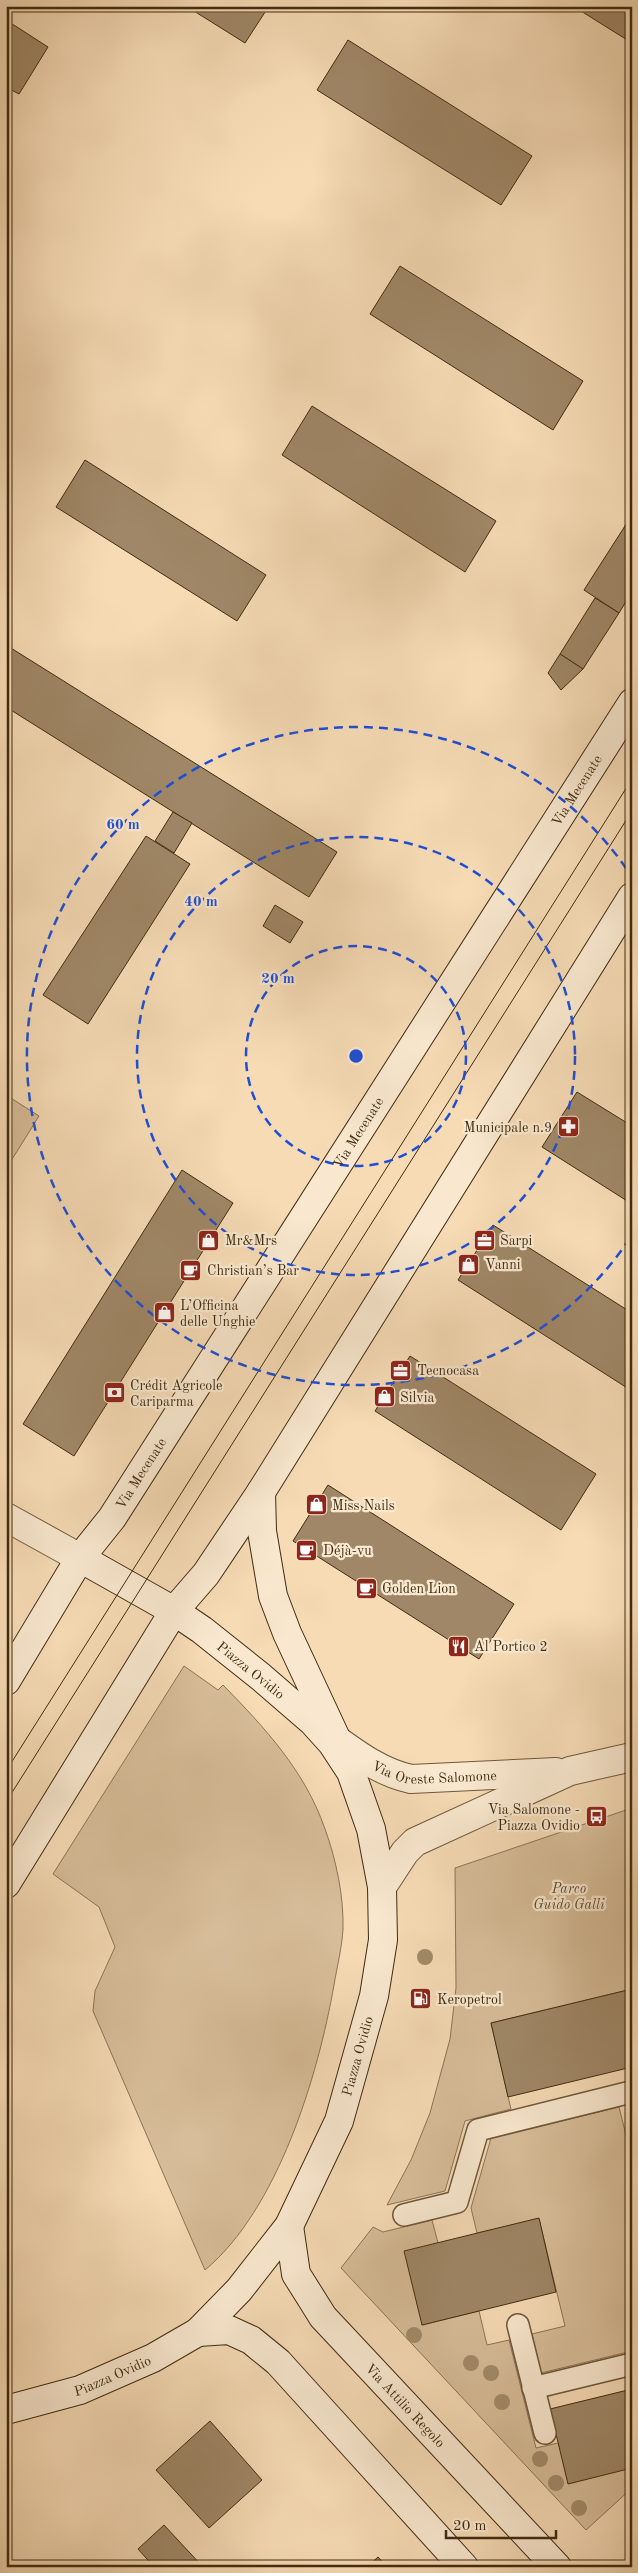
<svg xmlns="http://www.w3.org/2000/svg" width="638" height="2573" font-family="'Old Standard TT',serif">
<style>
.green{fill:#d7bd99;stroke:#8c7456}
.building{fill:#9f8767;stroke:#402c12}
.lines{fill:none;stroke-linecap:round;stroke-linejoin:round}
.lane-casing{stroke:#6e583b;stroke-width:24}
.street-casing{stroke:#6e583b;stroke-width:30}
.secondary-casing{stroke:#402c12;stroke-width:30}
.lane{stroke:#f9e8cf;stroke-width:21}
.street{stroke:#f9e8cf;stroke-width:28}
.secondary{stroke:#f9e8cf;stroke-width:28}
.tram{stroke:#402c12;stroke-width:1}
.tree{fill:#a28b6a}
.ring{fill:none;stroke:#1d4ed8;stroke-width:2.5;stroke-dasharray:9 6}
.labels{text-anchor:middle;stroke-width:4.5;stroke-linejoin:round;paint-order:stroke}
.street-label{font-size:14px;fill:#402c12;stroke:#f9e8cf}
.poi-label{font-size:14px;fill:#402c12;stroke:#f9e8cf;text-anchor:start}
.park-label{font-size:14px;font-style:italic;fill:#5e492d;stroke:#f9e8cf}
.centre{fill:#1d4ed8;stroke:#f9e8cf;stroke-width:2.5}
.ring-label{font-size:15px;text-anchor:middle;font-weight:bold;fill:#1d4ed8;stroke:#f9e8cf;stroke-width:4.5;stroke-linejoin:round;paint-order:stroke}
</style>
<rect width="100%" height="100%" fill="#f6dbb5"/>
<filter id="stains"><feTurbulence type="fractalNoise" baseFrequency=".004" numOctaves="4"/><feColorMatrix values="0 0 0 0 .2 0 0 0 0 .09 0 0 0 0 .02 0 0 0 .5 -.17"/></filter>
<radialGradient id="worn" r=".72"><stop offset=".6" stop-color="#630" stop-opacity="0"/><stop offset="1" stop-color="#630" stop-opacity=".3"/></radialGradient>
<!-- green -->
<g class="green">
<path d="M6 1095 39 1116 6 1169Z"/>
<path d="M184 1666 218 1690 223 1685C265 1728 305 1771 325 1829 336 1859 344 1897 343 1929 342 1947 337 1967 334 1985 318 2076 278 2209 205 2270L93 2011 95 1991 115 1947 99 1907 53 1874Z"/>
<path d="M632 1808V1989L491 2023 511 2109 465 2121 445 2191 387 2205 411 2160 430 2113 450 2039 456 1988 455 1868Z"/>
<path d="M619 2107 632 2159V2351L541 2373 532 2334 565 2326 539 2219 477 2233 471 2208 491 2138Z"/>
<path d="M432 2220 438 2243 422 2325 479 2311 487 2345 509 2340 536 2448 558 2443 625 2469 632 2477V2488L586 2530 341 2268 373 2227 383 2232Z"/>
</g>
<!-- building -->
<g class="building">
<path d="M186 6H269L245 43Z"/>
<path d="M573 6H632V43Z"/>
<path d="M6 20 48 47 19 94 6 87Z"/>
<path d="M348 40 532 156 501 205 317 90Z"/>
<path d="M400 266 583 381 553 430 370 314Z"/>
<path d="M312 406 496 521 465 572 282 455Z"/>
<path d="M85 460 266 575 237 621 56 507Z"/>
<path d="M632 515V592L619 613 584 590Z"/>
<path d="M595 598 619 613 583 669 560 654Z"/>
<path d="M6 645 337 852 309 897 6 707Z"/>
<path d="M560 654 583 669 561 690 548 673Z"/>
<path d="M173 812 192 823 174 853 155 841Z"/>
<path d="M146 836 190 864 88 1024 43 995Z"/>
<path d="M275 905 303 922 290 943 263 926Z"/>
<path d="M577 1092 632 1126V1204L542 1147Z"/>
<path d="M182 1170 233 1203 74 1456 23 1424Z"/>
<path d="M493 1225 632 1313V1391L458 1280Z"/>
<path d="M410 1356 596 1474 561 1530 375 1411Z"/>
<path d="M328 1485 514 1604 479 1659 293 1541Z"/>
<path d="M632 1989V2067L508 2097 491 2023Z"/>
<path d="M539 2218 556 2292 422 2325 404 2251Z"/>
<path d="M632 2389V2468L568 2484 550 2409Z"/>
<path d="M210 2421 262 2480 209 2528 156 2470Z"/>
<path d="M164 2525 203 2567H154L138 2549Z"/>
<path d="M378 2557 387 2567H367Z"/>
</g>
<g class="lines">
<defs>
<g id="lane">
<path d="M404 2215 457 2202 478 2130 631 2092 632 2096"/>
<path d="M518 2325 545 2433"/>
<path d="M533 2388 632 2364"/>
</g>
<g id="street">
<path d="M6 1517 80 1558"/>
<path id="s1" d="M323 1730C351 1750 378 1772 411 1779L556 1772"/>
<path d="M382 1887 405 1852 415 1842 570 1771 632 1757"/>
</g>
<g id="secondary">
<path d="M261 1492 262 1531 273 1596 287 1633 335 1736"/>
<path id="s2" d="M6 1681 80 1558 112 1518 632 703"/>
<path d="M6 1884 174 1611 206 1574 261 1492 632 897"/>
<path id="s3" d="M289 2226 296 2274 323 2317 557 2567"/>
<path d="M198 2332 229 2330 251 2340 278 2362 464 2567"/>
<path id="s4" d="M6 2410 80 2390 153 2358 198 2332 239 2290 289 2226 339 2121 374 1996 383 1940 382 1887 371 1829 351 1772 332 1743 313 1722 261 1677 202 1630 174 1611 80 1558"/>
</g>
</defs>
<!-- lane casing -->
<use href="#lane" class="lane-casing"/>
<!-- street casing -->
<use href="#street" class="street-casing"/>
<!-- secondary casing -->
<use href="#secondary" class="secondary-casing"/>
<!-- lane -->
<use href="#lane" class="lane"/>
<!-- street -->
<use href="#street" class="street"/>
<!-- secondary -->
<use href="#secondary" class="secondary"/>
<!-- tram -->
<g class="tram">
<path d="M6 1771 632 779"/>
<path d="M6 1802 632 811"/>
</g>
</g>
<!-- trees -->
<g class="tree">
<circle cx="425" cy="1957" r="8"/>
<circle cx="414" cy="2335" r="8"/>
<circle cx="471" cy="2363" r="8"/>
<circle cx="491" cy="2373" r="8"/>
<circle cx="502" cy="2402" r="8"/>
<circle cx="540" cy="2459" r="8"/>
<circle cx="556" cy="2483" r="8"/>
<circle cx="579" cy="2508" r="8"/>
</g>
<!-- distance rings -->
<g class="ring">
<circle cx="356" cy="1056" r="110"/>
<circle cx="356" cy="1056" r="219"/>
<path d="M630 1238A329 329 0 1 1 630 874"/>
</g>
<!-- icons -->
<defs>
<symbol id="pharmacy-square" viewBox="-11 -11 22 22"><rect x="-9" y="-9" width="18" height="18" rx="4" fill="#8f2418" stroke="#f9e8cf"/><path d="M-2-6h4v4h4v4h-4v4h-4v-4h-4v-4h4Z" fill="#fff"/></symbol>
<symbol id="shop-square" viewBox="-11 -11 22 22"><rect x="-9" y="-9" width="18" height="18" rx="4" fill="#8f2418" stroke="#f9e8cf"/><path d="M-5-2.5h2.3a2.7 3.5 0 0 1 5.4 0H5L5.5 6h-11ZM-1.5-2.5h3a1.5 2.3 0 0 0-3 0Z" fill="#fff"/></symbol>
<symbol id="office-square" viewBox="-11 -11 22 22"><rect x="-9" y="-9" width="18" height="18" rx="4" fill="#8f2418" stroke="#f9e8cf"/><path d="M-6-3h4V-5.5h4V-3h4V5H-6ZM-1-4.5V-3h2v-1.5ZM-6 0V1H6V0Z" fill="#fff"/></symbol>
<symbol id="cafe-square" viewBox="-11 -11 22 22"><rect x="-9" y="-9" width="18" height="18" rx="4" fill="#8f2418" stroke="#f9e8cf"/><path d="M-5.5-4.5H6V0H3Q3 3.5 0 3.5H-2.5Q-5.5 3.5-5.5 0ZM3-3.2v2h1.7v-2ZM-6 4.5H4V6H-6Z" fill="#fff"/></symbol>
<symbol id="bank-square" viewBox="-11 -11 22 22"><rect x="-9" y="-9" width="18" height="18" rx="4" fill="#8f2418" stroke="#f9e8cf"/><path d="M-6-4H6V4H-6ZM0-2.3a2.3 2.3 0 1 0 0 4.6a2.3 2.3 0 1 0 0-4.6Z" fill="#fff"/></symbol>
<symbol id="restaurant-square" viewBox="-11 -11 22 22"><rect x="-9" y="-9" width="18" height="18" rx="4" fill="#8f2418" stroke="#f9e8cf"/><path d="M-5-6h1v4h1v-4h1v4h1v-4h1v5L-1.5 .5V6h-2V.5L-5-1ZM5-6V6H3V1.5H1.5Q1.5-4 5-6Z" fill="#fff"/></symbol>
<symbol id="bus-square" viewBox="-11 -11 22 22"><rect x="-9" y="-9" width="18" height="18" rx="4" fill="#8f2418" stroke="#f9e8cf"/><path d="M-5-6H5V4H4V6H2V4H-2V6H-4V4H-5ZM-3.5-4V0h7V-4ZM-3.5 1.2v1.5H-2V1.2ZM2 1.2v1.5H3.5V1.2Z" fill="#fff"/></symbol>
<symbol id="fuel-square" viewBox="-11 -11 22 22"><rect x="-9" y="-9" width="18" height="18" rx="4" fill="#8f2418" stroke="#f9e8cf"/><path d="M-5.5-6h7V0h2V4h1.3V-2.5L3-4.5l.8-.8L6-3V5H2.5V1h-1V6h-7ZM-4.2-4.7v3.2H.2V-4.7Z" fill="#fff"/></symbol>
</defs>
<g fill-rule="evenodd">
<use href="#pharmacy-square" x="556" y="1114" width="25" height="25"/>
<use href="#shop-square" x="196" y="1228" width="25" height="25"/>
<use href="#office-square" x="472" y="1228" width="25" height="25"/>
<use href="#shop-square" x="456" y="1252" width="25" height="25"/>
<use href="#cafe-square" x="178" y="1258" width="25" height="25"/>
<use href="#shop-square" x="152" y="1300" width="25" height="25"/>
<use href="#office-square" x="388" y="1358" width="25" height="25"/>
<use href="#bank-square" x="102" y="1380" width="25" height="25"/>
<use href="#shop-square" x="372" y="1384" width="25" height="25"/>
<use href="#shop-square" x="304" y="1492" width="25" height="25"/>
<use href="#cafe-square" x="294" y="1538" width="25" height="25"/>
<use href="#cafe-square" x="354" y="1576" width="25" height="25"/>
<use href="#restaurant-square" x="446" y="1634" width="25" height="25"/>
<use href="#bus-square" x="584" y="1804" width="25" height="25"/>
<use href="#fuel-square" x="408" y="1986" width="25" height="25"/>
</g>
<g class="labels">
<!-- street labels -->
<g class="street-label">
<text dy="5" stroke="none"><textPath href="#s2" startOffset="1058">Via Mecenate</textPath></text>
<text dy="5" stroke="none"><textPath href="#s2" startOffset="652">Via Mecenate</textPath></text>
<text dy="5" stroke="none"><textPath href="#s2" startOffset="248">Via Mecenate</textPath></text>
<text transform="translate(251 1670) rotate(39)" y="5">Piazza Ovidio</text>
<text dy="5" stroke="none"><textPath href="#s1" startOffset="124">Via Oreste Salomone</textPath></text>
<text dy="5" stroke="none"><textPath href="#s4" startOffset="532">Piazza Ovidio</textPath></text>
<text dy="5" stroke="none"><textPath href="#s4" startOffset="112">Piazza Ovidio</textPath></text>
<text dy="5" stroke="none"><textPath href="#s3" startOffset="220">Via Attilio Regolo</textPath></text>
</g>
<!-- poi labels -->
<g class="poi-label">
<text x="552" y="1132" text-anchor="end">Municipale n.9</text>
<text x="225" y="1245">Mr&amp;Mrs</text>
<text x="500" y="1245">Sarpi</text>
<text x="485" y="1269">Vanni</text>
<text x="207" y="1275">Christian’s Bar</text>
<text x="180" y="1310">L’Officina<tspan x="180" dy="16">delle Unghie</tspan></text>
<text x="417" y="1375">Tecnocasa</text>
<text x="130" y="1390">Crédit Agricole<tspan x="130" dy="16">Cariparma</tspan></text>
<text x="400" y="1402">Silvia</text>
<text x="332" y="1510">Miss Nails</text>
<text x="323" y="1555">Déjà-vu</text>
<text x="382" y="1593">Golden Lion</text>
<text x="474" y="1651">Al Portico 2</text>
<text x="580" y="1814" text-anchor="end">Via Salomone -<tspan x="580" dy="16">Piazza Ovidio</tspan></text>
<text x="437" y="2004">Keropetrol</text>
</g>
<!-- park labels -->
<g class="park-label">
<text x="569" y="1893">Parco<tspan x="569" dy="16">Guido Galli</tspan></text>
</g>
</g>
<circle cx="356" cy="1056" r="8" class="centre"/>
<g class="ring-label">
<text x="123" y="829">60 m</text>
<text x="201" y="906">40 m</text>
<text x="278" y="983">20 m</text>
</g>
<!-- margin -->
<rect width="638" height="2573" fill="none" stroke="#f6dbb5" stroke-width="25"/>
<rect x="8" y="8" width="623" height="2558" fill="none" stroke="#402c12" stroke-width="2.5"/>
<rect x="12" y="12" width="613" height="2548" fill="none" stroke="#402c12"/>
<!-- scale -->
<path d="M446 2530v8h110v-8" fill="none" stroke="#402c12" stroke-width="2.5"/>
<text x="453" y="2530" font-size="15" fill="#402c12" stroke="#f9e8cf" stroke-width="4" paint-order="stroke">20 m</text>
<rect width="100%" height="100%" filter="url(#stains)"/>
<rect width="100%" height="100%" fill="url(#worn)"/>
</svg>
